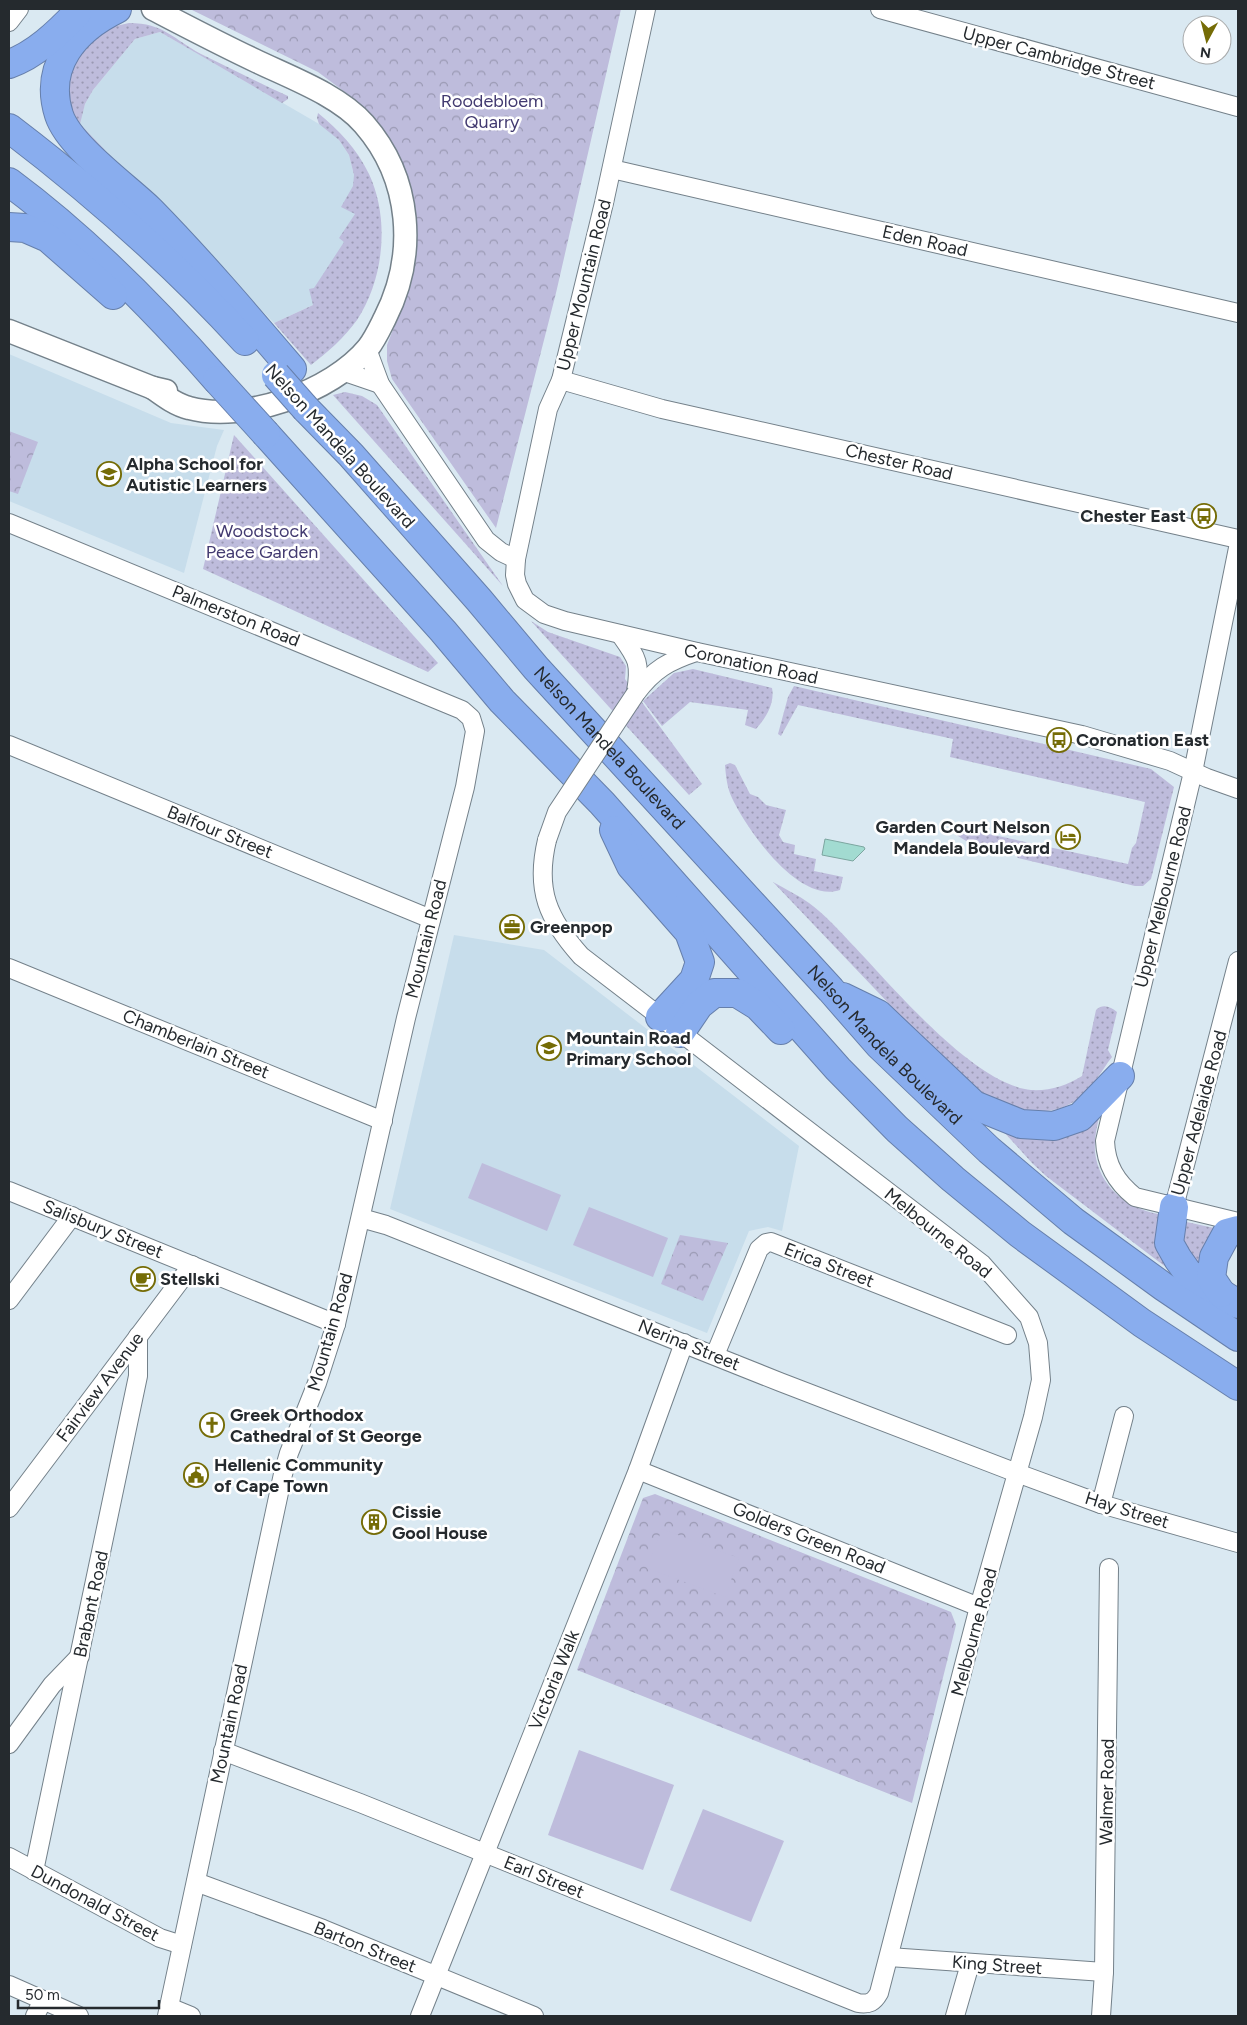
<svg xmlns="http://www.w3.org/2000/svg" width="1247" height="2025" font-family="Figtree,sans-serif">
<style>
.built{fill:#c7ddeb}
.grass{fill:url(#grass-dots)}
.park{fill:url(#park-crowns)}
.pitch{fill:#bebcdc}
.water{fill:#a2dbd1;stroke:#7ca6a0}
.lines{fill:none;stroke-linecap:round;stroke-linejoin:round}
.minor-casing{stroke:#74818a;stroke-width:20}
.tertiary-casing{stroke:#74818a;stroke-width:25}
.motorway-casing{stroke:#667fab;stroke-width:30}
.minor{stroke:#fff;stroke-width:18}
.tertiary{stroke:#fff;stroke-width:22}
.motorway{stroke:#89adee;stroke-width:28}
.minor-bridge-casing{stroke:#74818a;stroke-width:20;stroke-linecap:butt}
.motorway-bridge-casing{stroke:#667fab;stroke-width:30;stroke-linecap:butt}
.minor-bridge{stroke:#fff;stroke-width:18}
.motorway-bridge{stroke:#89adee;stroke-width:28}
.labels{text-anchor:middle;stroke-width:5;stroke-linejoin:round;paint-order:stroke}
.street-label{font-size:18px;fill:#252a2e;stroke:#fff}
.park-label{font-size:18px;fill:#423a70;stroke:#fff}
.poi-label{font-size:18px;font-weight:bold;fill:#252a2e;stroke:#fff;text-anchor:start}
</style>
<defs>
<pattern id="grass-dots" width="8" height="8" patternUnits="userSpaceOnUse" patternTransform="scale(1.25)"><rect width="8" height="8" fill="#bebcdc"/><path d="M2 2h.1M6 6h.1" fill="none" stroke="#9a99b3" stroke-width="1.8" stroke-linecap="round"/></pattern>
<pattern id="park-crowns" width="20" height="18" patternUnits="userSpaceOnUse" patternTransform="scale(1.25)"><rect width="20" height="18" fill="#bebcdc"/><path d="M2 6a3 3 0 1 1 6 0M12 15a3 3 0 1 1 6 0" fill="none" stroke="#9a99b3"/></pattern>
</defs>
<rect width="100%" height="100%" fill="#dae9f2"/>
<!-- built -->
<g class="built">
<path d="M160 32 326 128 339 140 349 155 354 175 359 219 315 304 274 323 79 124 85 104 93 90 135 39Z"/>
<path d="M9 354 171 423 224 430 217 446 184 573 9 501Z"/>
<path d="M454 935 544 950 799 1146 782 1231 768 1227 749 1231 707 1333 390 1209Z"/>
</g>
<!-- grass -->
<g class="grass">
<path d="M129 23C164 23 173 39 201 54 230 68 259 83 288 96V99L282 103 160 32 135 39 93 90 85 104 80 124 105 150 98 148 86 139 68 106 67 77 86 41 107 28Z"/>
<path d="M318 113C339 130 357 149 369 174 390 219 384 279 357 320 344 338 328 352 311 365L274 323 313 305 309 289 314 288 344 242 339 238 355 214 341 207 353 186 354 175 349 155 339 140 319 124 317 118Z"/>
<path d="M345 392 362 396 377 405 503 586 333 395Z"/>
<path d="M234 435 438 663 428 672 203 569Z"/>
<path d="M531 621 548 632 620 657 626 666 625 679 702 784 689 795Z"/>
<path d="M693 669 772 688C775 703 766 718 756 729L745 725 748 710 690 702 662 726 643 701 674 673Z"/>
<path d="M794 686 1151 769 1174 787 1151 879 1143 886H1135L1018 858 1014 853 971 844 955 834 956 827 1128 864 1132 848 1136 843 1145 802 950 757 953 739 798 705 781 736 778 734 788 697Z"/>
<path d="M730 763 735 765 750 794 758 797 766 805 786 810 779 835 783 842 795 845 794 854 816 859 814 871 843 877 840 890C799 904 747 830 732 798 727 787 726 777 725 765Z"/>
<path d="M773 882C785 889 798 895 809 903 823 913 836 927 848 940 889 982 972 1084 1031 1090 1050 1091 1066 1086 1082 1076L1096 1010C1103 1003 1111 1007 1117 1012L1108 1050 1112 1057C1101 1071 1093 1088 1078 1099 1038 1128 987 1100 955 1073Z"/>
<path d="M1102 1106C1098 1121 1094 1136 1095 1152 1099 1186 1126 1208 1158 1214L1171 1271 1046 1176 1032 1163 1003 1131Z"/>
<path d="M1182 1221 1214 1228 1218 1230 1201 1268 1184 1253 1180 1222Z"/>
</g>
<!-- park -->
<g class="park">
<path d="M190 9H621L556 293 496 528 392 379 387 361V345L408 291 415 253 416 231 412 197 400 158 386 133 358 102 318 72Z"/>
<path d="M9 431 38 442 18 494 9 491Z"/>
<path d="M680 1235 728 1243 703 1301 661 1284Z"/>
<path d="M655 1494 951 1612 956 1625 912 1803 577 1670 643 1498Z"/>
</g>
<!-- pitch -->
<g class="pitch">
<path d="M482 1163 561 1195 547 1231 468 1198Z"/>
<path d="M589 1207 668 1238 653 1277 573 1245Z"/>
<path d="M662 1529 739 1558 725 1597 647 1568Z"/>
<path d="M579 1750 674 1785 643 1870 548 1835Z"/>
<path d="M703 1809 784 1841 751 1922 670 1890Z"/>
</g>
<!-- water -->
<path class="water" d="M825 839 864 847 865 849 853 861 822 855Z"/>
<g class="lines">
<defs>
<g id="minor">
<path d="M646 9 604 203 561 380 548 409 516 559 515 575 517 584 525 600 544 614 565 621 697 652 1082 735 1170 761 1207 778 1238 789"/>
<path d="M880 9 1238 107"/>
<path d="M9 22 19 9"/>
<path d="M612 169 1238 313"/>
<path d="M367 349 380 384 486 540 501 552 516 559"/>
<path d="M342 371 380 384"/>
<path d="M561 380 662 409 1238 539"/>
<path d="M9 523 462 710 471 718 475 731 465 787 406 1018 336 1324 317 1383 289 1453 283 1474 167 2016"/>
<path d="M1238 548 1193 772 1105 1141C1106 1165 1116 1182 1135 1197L1238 1222"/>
<path d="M620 634C637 658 641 662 636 692"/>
<path d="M636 693C654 669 669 661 696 652"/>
<path d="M9 745 431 919"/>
<path d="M9 968 383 1121"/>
<path d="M9 1191 336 1324"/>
<path d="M1174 1207 1238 961"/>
<path d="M361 1218 386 1225 780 1382 1017 1473 1101 1504 1238 1543"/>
<path d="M9 1300 72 1216"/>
<path d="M715 1355 759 1249 766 1243 771 1242 1007 1335"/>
<path d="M638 1470 979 1607"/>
<path d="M1101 1504 1124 1416"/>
<path d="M9 1508 192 1265"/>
<path d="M9 1744 52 1685 80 1656"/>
<path d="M223 1751 360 1803 858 2003C869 2005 874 2002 879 1993L979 1607 1033 1417 1041 1380 1038 1343 1029 1317 982 1264 581 956C548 919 535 890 547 840"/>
<path d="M9 1857 160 1938 182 1945"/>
<path d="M34 1871 138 1376V1336"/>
<path d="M196 1882 323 1929 534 2016"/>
<path d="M889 1957 1104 1972"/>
<path d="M9 1985 79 2016"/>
<path d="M169 2007 191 2016"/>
<path d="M35 2016 43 2000"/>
<path d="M420 2016 638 1470 684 1343"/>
<path d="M955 2016 970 1964"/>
<path d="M1101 2016 1104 1972 1109 1568"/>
</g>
<g id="tertiary">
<path d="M153 9C186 26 220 44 254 60 289 77 339 95 364 124 412 179 417 255 385 318 380 328 375 339 368 348 332 392 244 423 189 408 176 405 164 396 153 388"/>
<path d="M9 331 153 388 166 391"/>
</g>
<g id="motorway">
<path d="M117 9C76 29 43 65 59 115 69 146 125 186 150 210 200 261 246 315 292 369"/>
<path d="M9 64C35 55 58 33 77 13"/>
<path d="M9 128C93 192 173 262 245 341"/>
<path d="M9 182C86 239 154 308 217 380"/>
<path d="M9 227 25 228 48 238 113 295"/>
<path id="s1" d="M306 409 351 455 479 600 536 668 831 990 879 1045 989 1150 1073 1221 1164 1287 1238 1337"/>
<path d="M266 434 443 631 502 701 602 803 838 1069 897 1129 953 1179 1020 1234 1142 1323 1238 1386"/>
<path d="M614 830 631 866 689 932 700 962 694 980 660 1017"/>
<path d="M843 997 878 1014 974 1105 1021 1124 1054 1126 1080 1117 1120 1076"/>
<path d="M680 1033 699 1005 714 993H737L758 1006 781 1030"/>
<path d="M1174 1207 1169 1243 1178 1259 1188 1273 1238 1304"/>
<path d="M1221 1293 1211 1278 1214 1257 1227 1233 1238 1230"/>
</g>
</defs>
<!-- minor casing -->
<use href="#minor" class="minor-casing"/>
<!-- tertiary casing -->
<use href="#tertiary" class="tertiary-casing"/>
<!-- motorway casing -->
<use href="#motorway" class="motorway-casing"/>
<!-- minor -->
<use href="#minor" class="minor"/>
<!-- tertiary -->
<use href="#tertiary" class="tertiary"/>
<!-- motorway -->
<use href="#motorway" class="motorway"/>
<defs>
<path id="minor-bridge" d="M547 840 557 812 636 693"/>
<g id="motorway-bridge">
<path d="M276 375 306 409"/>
<path d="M217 380 266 434"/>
</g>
</defs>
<!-- minor-bridge casing -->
<use href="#minor-bridge" class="minor-bridge-casing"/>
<!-- motorway-bridge casing -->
<use href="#motorway-bridge" class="motorway-bridge-casing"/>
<!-- minor-bridge -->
<use href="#minor-bridge" class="minor-bridge"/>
<!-- motorway-bridge -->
<use href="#motorway-bridge" class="motorway-bridge"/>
</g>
<!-- icons -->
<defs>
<symbol id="school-ring" viewBox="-11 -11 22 22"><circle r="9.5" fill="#fff" stroke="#756c06" stroke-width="1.5"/><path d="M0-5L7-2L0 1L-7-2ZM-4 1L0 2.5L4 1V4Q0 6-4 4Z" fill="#756c06"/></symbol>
<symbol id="bus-ring" viewBox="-11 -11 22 22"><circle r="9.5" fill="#fff" stroke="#756c06" stroke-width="1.5"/><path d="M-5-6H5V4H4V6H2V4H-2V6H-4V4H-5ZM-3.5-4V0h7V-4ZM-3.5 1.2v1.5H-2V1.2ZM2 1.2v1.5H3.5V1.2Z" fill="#756c06"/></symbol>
<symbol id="hotel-ring" viewBox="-11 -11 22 22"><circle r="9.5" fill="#fff" stroke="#756c06" stroke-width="1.5"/><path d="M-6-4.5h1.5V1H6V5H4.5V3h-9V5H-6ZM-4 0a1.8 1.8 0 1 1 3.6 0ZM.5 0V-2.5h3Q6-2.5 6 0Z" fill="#756c06"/></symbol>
<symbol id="office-ring" viewBox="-11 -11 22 22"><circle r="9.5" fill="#fff" stroke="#756c06" stroke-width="1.5"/><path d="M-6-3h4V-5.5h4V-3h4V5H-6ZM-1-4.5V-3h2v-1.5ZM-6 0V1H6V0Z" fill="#756c06"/></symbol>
<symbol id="cafe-ring" viewBox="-11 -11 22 22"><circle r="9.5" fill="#fff" stroke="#756c06" stroke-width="1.5"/><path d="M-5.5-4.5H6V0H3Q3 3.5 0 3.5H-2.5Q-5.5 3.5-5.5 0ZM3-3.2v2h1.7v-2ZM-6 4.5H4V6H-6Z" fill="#756c06"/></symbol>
<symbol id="church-ring" viewBox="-11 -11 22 22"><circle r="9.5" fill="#fff" stroke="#756c06" stroke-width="1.5"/><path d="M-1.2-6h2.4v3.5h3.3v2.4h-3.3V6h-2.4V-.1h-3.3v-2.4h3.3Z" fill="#756c06"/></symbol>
<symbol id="civic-ring" viewBox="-11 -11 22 22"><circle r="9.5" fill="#fff" stroke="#756c06" stroke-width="1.5"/><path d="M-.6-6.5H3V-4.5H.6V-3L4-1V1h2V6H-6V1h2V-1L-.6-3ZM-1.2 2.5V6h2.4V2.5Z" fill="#756c06"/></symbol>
<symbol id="building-ring" viewBox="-11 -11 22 22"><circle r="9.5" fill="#fff" stroke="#756c06" stroke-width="1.5"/><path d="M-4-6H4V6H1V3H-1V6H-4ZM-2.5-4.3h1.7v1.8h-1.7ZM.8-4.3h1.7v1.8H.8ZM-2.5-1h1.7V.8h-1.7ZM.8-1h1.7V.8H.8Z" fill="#756c06"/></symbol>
</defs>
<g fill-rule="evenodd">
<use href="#school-ring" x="95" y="460" width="28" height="28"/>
<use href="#bus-ring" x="1190" y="502" width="28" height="28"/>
<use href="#bus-ring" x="1045" y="726" width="28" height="28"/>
<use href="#hotel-ring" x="1054" y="823" width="28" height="28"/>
<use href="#office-ring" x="498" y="913" width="28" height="28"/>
<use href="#school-ring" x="535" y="1034" width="28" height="28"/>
<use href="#cafe-ring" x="129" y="1265" width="28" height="28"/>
<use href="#church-ring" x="198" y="1411" width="28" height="28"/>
<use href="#civic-ring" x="182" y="1461" width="28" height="28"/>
<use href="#building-ring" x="360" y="1508" width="28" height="28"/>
</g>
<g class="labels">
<!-- street labels -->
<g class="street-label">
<text transform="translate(1059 58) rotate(15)" y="6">Upper Cambridge Street</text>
<text transform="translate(925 241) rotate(13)" y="6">Eden Road</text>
<text transform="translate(584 285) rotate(-76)" y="6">Upper Mountain Road</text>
<text transform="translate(340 446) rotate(48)" y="6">Nelson Mandela Boulevard</text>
<text transform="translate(899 462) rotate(13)" y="6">Chester Road</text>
<text transform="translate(236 616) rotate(22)" y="6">Palmerston Road</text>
<text transform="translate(751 664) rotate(12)" y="6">Coronation Road</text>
<text dy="6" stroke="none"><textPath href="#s1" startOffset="455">Nelson Mandela Boulevard</textPath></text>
<text transform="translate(220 832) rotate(22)" y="6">Balfour Street</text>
<text transform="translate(1163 897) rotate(-76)" y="6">Upper Melbourne Road</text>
<text transform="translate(426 939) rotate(-76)" y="6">Mountain Road</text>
<text transform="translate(196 1044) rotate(22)" y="6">Chamberlain Street</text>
<text dy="6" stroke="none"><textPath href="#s1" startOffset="860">Nelson Mandela Boulevard</textPath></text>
<text transform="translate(1199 1113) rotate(-75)" y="6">Upper Adelaide Road</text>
<text transform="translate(103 1229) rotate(22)" y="6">Salisbury Street</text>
<text transform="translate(938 1233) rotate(39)" y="6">Melbourne Road</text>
<text transform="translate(829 1265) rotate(21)" y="6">Erica Street</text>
<text transform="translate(330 1332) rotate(-74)" y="6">Mountain Road</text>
<text transform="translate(689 1345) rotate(22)" y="6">Nerina Street</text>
<text transform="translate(100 1387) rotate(-53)" y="6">Fairview Avenue</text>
<text transform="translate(1127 1510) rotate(17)" y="6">Hay Street</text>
<text transform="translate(809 1538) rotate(22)" y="6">Golders Green Road</text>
<text transform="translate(91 1604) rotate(-78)" y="6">Brabant Road</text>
<text transform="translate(974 1632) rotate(-75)" y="6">Melbourne Road</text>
<text transform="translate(554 1680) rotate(-68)" y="6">Victoria Walk</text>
<text transform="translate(229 1724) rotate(-78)" y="6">Mountain Road</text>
<text transform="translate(1107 1792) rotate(-89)" y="6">Walmer Road</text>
<text transform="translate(544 1877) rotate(22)" y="6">Earl Street</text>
<text transform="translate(95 1903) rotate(28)" y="6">Dundonald Street</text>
<text transform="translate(365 1947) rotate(22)" y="6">Barton Street</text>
<text transform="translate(997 1965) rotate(4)" y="6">King Street</text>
</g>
<!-- park labels -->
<g class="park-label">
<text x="492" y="107">Roodebloem<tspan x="492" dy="21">Quarry</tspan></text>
<text x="262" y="537">Woodstock<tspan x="262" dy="21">Peace Garden</tspan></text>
</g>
<!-- poi labels -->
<g class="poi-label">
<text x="126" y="470">Alpha School for<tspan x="126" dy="21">Autistic Learners</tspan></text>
<text x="1186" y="522" text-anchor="end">Chester East</text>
<text x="1076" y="746">Coronation East</text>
<text x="1050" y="833" text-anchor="end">Garden Court Nelson<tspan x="1050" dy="21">Mandela Boulevard</tspan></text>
<text x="530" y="933">Greenpop</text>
<text x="566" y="1044">Mountain Road<tspan x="566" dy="21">Primary School</tspan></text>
<text x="160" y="1285">Stellski</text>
<text x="230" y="1421">Greek Orthodox<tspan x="230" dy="21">Cathedral of St George</tspan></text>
<text x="214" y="1471">Hellenic Community<tspan x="214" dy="21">of Cape Town</tspan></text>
<text x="392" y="1518">Cissie<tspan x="392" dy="21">Gool House</tspan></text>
</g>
</g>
<!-- border -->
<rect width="1247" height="2025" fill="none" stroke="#252a2e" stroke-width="20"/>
<!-- north arrow -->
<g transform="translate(1207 40) rotate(187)"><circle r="24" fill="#ffffff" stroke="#a8aaab"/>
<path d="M0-4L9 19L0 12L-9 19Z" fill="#756c06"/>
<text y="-8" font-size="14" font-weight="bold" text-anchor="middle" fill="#252a2e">N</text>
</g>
<!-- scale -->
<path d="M18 2000v8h141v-8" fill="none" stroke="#252a2e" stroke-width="2.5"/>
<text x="25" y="2000" font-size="15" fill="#252a2e" stroke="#ffffff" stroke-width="4" paint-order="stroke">50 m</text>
</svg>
